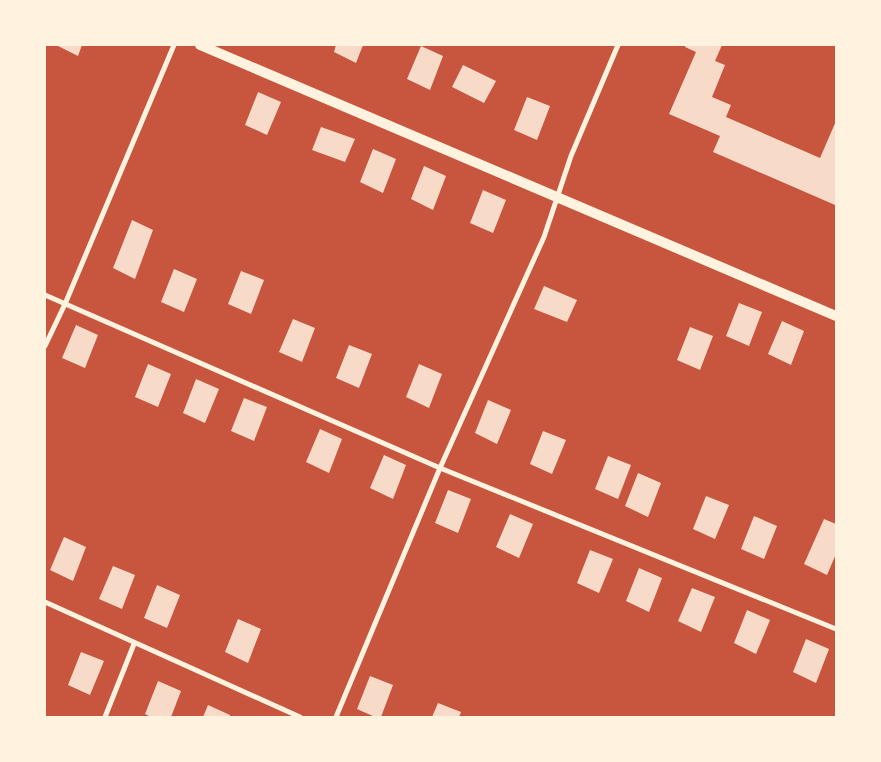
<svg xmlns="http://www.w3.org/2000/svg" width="881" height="762" font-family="'Open Sans',sans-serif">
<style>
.building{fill:#f7dbc8}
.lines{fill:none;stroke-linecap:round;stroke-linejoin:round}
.minor{stroke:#fff3e0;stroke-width:5}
.secondary{stroke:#fff3e0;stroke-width:10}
</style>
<rect width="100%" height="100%" fill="#c8553d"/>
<!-- building -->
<g class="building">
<path d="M56 45H82L78 56Z"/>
<path d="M336 45H363L356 63 334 52Z"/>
<path d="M686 45H722L715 61 725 65 712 97 731 105 726 117 820 158 836 121 835 205 713 152 720 136 669 114 696 52 685 47Z"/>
<path d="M421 46 443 56 430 90 407 79Z"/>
<path d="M463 65 496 81 484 103 452 87Z"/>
<path d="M258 92 281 102 267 135 245 125Z"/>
<path d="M527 97 550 106 537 140 514 130Z"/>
<path d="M321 127 355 139 345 162 312 150Z"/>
<path d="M373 149 396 159 383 193 360 182Z"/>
<path d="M424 166 446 176 433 210 411 199Z"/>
<path d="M483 190 506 200 493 233 470 223Z"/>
<path d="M132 220 153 230 135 279 113 268Z"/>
<path d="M174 269 197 279 184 312 161 302Z"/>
<path d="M241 271 264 280 251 314 228 304Z"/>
<path d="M544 286 577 300 567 322 534 309Z"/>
<path d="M739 303 762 312 749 346 726 336Z"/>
<path d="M293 319 315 328 302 362 279 352Z"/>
<path d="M782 321 804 331 791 365 768 354Z"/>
<path d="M76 325 98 335 85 368 62 358Z"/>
<path d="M690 327 713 336 700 370 677 360Z"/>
<path d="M349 345 372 354 359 388 336 378Z"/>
<path d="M148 364 171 374 158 407 135 397Z"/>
<path d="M419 364 442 374 429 408 406 397Z"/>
<path d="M196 379 219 389 205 423 183 413Z"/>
<path d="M244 398 267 407 254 441 231 431Z"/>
<path d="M488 400 511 410 497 444 475 433Z"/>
<path d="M320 429 342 439 329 473 306 462Z"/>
<path d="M543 431 566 440 552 474 530 464Z"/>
<path d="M384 455 406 465 393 499 370 488Z"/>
<path d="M608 456 631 465 618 499 595 489Z"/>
<path d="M638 473 661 483 648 517 625 506Z"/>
<path d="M448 490 471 499 458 533 435 523Z"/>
<path d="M706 496 729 505 715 539 693 529Z"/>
<path d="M510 514 533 524 519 558 496 547Z"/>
<path d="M754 516 777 526 764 559 741 549Z"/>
<path d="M824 519 836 524V554L827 575 804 564Z"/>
<path d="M64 537 86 547 73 581 50 570Z"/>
<path d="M590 550 613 559 599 593 577 583Z"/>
<path d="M113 566 135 575 122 609 99 599Z"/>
<path d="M639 568 662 578 649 612 626 601Z"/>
<path d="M157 585 180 595 167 628 144 618Z"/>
<path d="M692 588 715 597 701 632 678 621Z"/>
<path d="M747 610 770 620 756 654 734 643Z"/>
<path d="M238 619 261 629 248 663 225 652Z"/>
<path d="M806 639 829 649 816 683 793 672Z"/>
<path d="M81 652 104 661 90 695 68 685Z"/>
<path d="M370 676 393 685 381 717H375L357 709Z"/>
<path d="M158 681 181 691 171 717H151L145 714Z"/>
<path d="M438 703 461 712 459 717H432Z"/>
<path d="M208 705 230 715V717H203Z"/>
</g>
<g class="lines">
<!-- minor -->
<g class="minor">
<path d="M45 295 440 468 836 629"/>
<path d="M45 346 65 304 174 45"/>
<path d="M45 602 300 717"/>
<path d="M105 717 134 644"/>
<path d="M336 717 440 468 544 237 571 156 618 45"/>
</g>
<!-- secondary -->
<path class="secondary" d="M200 45 836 316"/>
</g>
<!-- border -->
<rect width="881" height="762" fill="none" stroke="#fff3e0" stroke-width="92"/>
</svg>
